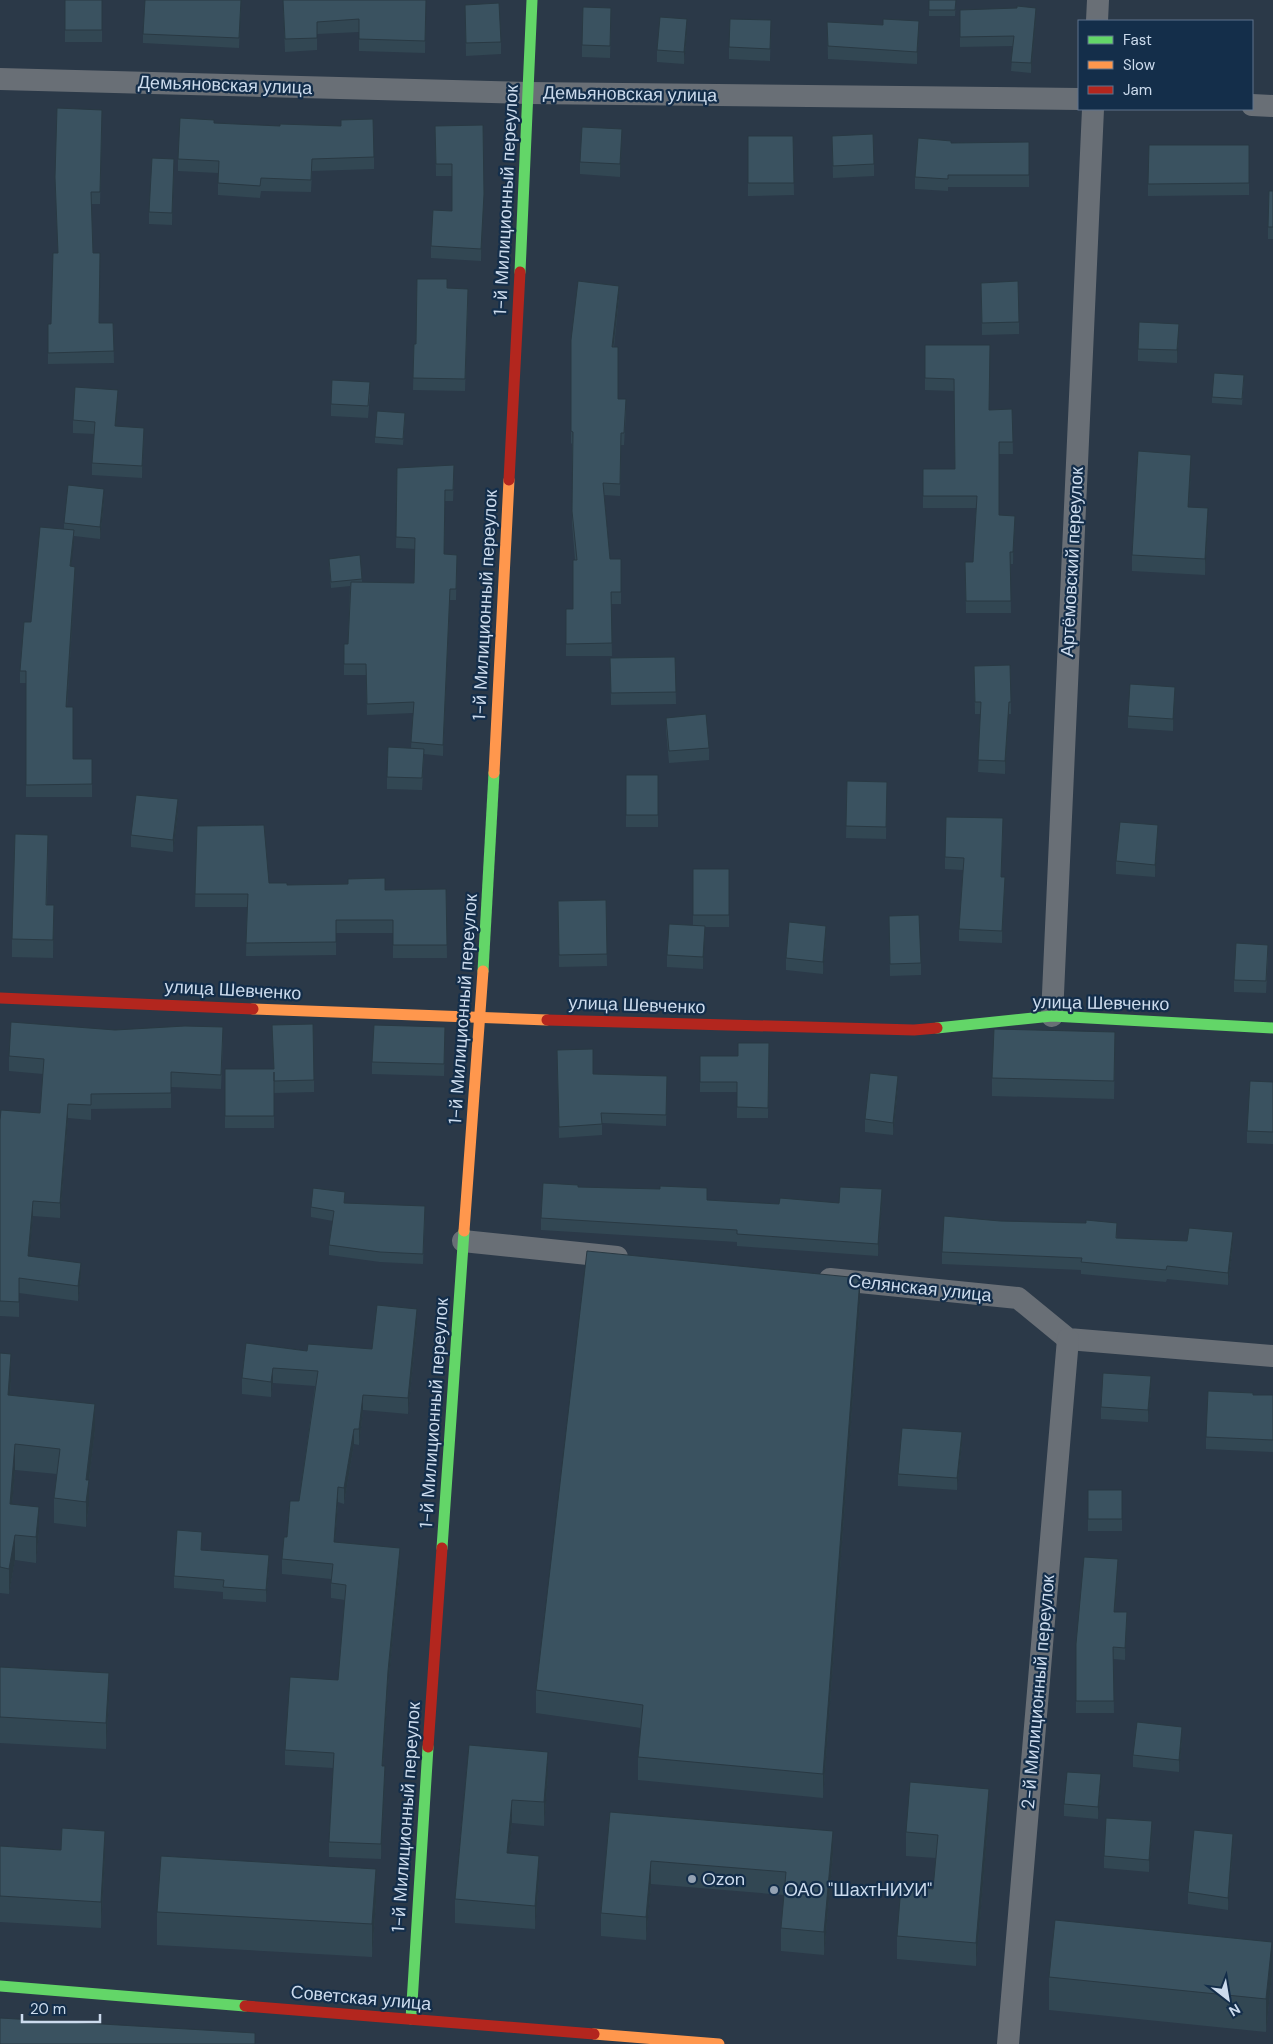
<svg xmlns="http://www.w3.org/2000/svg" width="1273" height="2044" font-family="'DM Sans',sans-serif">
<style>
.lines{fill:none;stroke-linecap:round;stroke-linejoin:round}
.street{stroke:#696f76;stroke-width:22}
.fast{stroke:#63d668;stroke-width:11}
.slow{stroke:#ff974d;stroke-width:11}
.jam{stroke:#b3261e;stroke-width:11}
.wall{fill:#324753}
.shaded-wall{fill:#293943}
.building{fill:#3a5260;stroke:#293943}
.poi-dot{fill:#94a2b3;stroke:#142e4a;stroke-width:2}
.labels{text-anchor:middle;stroke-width:4.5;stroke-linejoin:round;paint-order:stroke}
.street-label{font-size:18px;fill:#ccdbed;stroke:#142e4a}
.poi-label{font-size:18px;fill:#ccdbed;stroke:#142e4a;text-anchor:start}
</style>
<rect width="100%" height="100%" fill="#2b3948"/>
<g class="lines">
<!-- street -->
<g class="street">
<path d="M1097 21 1098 0"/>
<path d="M0 79 529 93 1079 99"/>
<path d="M1252 105 1273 106"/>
<path d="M1052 1016 1093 109"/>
<path d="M463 1241 617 1257"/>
<path d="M830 1279 1018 1298 1068 1339 1273 1356"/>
<path d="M1008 2044 1068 1339"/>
</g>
<!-- fast -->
<g class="fast">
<path d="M520 272 532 0"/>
<path d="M483 971 494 773"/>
<path d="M937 1028 1052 1016 1273 1028"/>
<path d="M442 1548 464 1231"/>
<path d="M0 1986 245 2006"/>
<path d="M411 2019 428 1747"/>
</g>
<!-- slow -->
<g class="slow">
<path d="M494 773 509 480"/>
<path d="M253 1009 547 1020"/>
<path d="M464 1231 483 971"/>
<path d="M594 2034 719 2044"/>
</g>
<!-- jam -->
<g class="jam">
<path d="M509 480 520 272"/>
<path d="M0 998 253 1009"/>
<path d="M547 1020 914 1030 937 1028"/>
<path d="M428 1747 442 1548"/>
<path d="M245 2006 594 2034"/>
</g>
</g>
<!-- wall -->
<g class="wall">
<rect x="65" y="0" width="37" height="42"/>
<path d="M241 0 239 48 143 43V34Z"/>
<path d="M283 0H426L425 53 359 51V32L317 34V50L285 52Z"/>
<path d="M929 0H956L955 16H929Z"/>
<path d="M465 5 501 42V54L466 56Z"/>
<path d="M960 10 1036 18 1031 73 1011 71 1013 46 960 47Z"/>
<path d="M611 20 610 58 582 57V45Z"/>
<path d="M771 20 770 61 729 59V47Z"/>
<path d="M827 22 883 25 919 33 917 64 828 59Z"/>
<path d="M687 32 684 64 657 62V50Z"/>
<path d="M102 122 100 204H91L93 253 99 323H113L114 363 48 364V324H51L58 253 55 177Z"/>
<path d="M214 123 374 157V169L312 171 311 192 261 191 260 198 218 195V173L178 171V159Z"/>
<path d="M435 126 484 206 481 261 431 258V246L452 211V176H436Z"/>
<path d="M748 136H793L794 195 748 196Z"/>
<path d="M832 136 874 164V176L833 178Z"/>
<path d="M622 141 620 177 580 174V162Z"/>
<path d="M1029 142V187H948V191L915 189V177L951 143Z"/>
<path d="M1249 145V195L1148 196V184Z"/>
<path d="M174 171 172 225 149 224V212Z"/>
<path d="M1273 191V239H1268V227Z"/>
<path d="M981 283 1019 322V334L982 335Z"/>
<path d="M447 288 468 301 465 391 413 390 414 344H416Z"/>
<path d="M619 298 614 347 618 399 626 411 624 445H621L620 496 604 495 610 559H621V604H611L612 656H566V609H573L575 560 572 523V444L571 443V340Z"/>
<path d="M1179 336 1177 363 1138 361V349Z"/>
<path d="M925 345 989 410 1012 409 1013 454H999V515L1015 528 1013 564H1010L1011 613H966L965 562H973L976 508H923V469H955L954 391 925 390Z"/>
<path d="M1244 381 1242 405 1212 403V397Z"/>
<path d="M370 394 368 418 331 416V404Z"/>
<path d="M118 402 116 426 144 440 142 478 92 475V463L95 434 73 433V420Z"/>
<path d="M405 419 403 445 375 443V437Z"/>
<path d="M397 468 454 476 453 501H445L444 554 457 555 456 600H450L443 756 424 754 422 790 387 789V777L411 748 413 713 367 715 366 675H344V644H348L350 586 331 588 329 565V559L362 579V582L414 583 415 549 396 548Z"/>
<path d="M1191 471 1189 507 1208 524 1205 575 1132 571V555Z"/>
<path d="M104 501 100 539 74 536 71 566 75 579 67 707 73 759H92V797H26V683H20V671L31 622 64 529V523Z"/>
<path d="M675 657 676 704 611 705 610 658Z"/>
<path d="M1010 665 1011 714H1009L1005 774 978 772 981 714H975L974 666Z"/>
<path d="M1175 699 1173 731 1128 728V716Z"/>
<path d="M666 718 709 748V760L669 763 666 730Z"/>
<rect x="626" y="775" width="32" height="52"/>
<path d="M847 781 887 782 886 839 846 838Z"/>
<path d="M178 812 173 852 131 847V835Z"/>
<path d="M197 826 269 883 287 885 385 890 446 889 447 958H393V933H336V955L246 956 247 907H195Z"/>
<path d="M1003 831 1001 877 1005 889 1002 943 959 941V929L963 870 945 869V857Z"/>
<path d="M1158 837 1155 877 1116 874V861Z"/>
<path d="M48 853 47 905 54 923 53 958 12 957V939Z"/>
<path d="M693 869H729V927H705L703 969 667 967V955L693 925Z"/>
<path d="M606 900 607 966 559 967 558 901Z"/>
<path d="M889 916 921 963V975L890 976Z"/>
<path d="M826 938 823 974 786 970V958Z"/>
<path d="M1268 957 1266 993 1234 992V980Z"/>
<path d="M272 1025 314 1080V1092L274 1093V1085V1128H225V1069H274Z"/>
<path d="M445 1039 444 1076 372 1074V1062Z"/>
<path d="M223 1042 221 1089 171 1087V1108L91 1109V1120L68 1118 60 1218 33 1216 29 1256 81 1278 78 1301 19 1293V1317L0 1316V1120L40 1113 43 1074 9 1071V1056Z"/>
<path d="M769 1043 768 1118H737V1092H700V1056H738Z"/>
<path d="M1115 1050 1114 1099 992 1096V1078Z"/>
<path d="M557 1061 593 1074 667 1087 666 1126 602 1123V1135L559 1138Z"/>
<path d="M1273 1082V1144L1247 1143V1131Z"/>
<path d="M898 1088 893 1135 865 1132V1119Z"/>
<path d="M578 1187 707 1200 779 1204 839 1203 882 1201 878 1256 737 1246V1242L541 1230V1218Z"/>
<path d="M345 1203 425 1216 423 1264 380 1262 329 1255V1245L333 1221 311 1217V1207Z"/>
<path d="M1117 1235V1238L1233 1244 1228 1285 1167 1279 1166 1282 1081 1274V1270L942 1264V1252Z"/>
<path d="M860 1302 823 1798 638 1780V1757L641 1728 536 1713V1690Z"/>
<path d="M417 1324 408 1414 363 1410 359 1445 354 1444 344 1504 338 1502 335 1542 400 1564 388 1686 383 1766 385 1781 381 1859 329 1857V1842L333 1768 285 1765V1750L338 1680 345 1600 331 1598V1579L282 1574V1559L287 1537 299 1501 315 1386 273 1383 271 1397 242 1394V1378L307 1351 372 1349Z"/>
<path d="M0 1353 11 1380 10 1395 95 1430 89 1480V1505L86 1527 54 1523V1498L57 1474 15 1470 12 1504 39 1532 36 1563 15 1560 9 1594 0 1593Z"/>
<path d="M1151 1388 1148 1422 1101 1419V1407Z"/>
<path d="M1253 1395H1273V1452L1206 1449V1437Z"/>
<path d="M962 1444 957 1490 898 1486V1474Z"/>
<rect x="1088" y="1490" width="34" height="41"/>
<path d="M202 1550 269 1568 266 1602 223 1599V1592L174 1588V1576Z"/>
<path d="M1118 1571 1115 1612 1127 1624 1125 1660 1113 1659 1114 1713H1076V1644Z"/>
<path d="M0 1667 109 1699 106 1749 0 1743Z"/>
<path d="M1182 1739 1179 1772 1133 1767V1755Z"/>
<path d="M469 1745 548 1775 544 1826 512 1823 509 1853 539 1879 535 1929 455 1923V1899Z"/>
<path d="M1101 1786 1098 1819 1064 1816V1804Z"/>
<path d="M610 1812 833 1854 824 1955 781 1951V1928L784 1895 651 1884 646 1940 601 1936V1913Z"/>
<path d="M989 1813 976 1966 897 1959V1936L933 1889 936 1858 906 1856V1832Z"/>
<path d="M1152 1833 1149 1872 1104 1868V1856Z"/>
<path d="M0 1846 105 1856 101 1928 0 1922Z"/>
<path d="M1233 1846 1228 1910 1188 1904V1892Z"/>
<path d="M376 1901 372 1957 157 1945V1912Z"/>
<path d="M1272 1975 1266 2032 1049 2010V1977Z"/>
</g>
<!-- shaded-wall -->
<g class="shaded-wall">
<path d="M1036 8V18L1031 73V63Z"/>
<path d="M687 19V32L684 64V52Z"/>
<path d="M919 21V33L917 64V52Z"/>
<path d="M622 129V141L620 177V164Z"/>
<path d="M174 159V171L172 225V213Z"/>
<path d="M484 194V206L481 261V249Z"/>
<path d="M619 286V298L612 359V347Z"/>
<path d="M1179 324V336L1177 363V350Z"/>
<path d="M118 390V402L115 438V426Z"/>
<path d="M144 428V440L142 478V466Z"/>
<path d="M1191 455V471L1188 523V507Z"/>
<path d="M104 489V501L100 539V527Z"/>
<path d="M1208 508V524L1205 575V559Z"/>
<path d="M1015 516V528L1013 564V552Z"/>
<path d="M74 530V542L70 578V566Z"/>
<path d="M75 567V579L66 719V707Z"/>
<path d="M450 589V600L443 756V745Z"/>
<path d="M1175 687V699L1173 731V719Z"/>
<path d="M1009 702V714L1005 774V761Z"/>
<path d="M178 799V812L173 852V840Z"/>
<path d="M1158 825V837L1155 877V865Z"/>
<path d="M1005 877V889L1002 943V931Z"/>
<path d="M54 905V923L53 958V940Z"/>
<path d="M705 926V938L703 969V957Z"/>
<path d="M826 926V938L823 974V962Z"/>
<path d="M898 1076V1088L893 1135V1123Z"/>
<path d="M68 1104V1118L60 1218V1203Z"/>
<path d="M882 1189V1201L878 1256V1244Z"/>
<path d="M33 1201V1216L28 1271V1256Z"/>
<path d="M1233 1232V1244L1228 1285V1273Z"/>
<path d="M81 1263V1278L78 1301V1286Z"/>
<path d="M860 1278V1302L823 1798V1774Z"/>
<path d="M417 1309V1324L408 1414V1398Z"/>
<path d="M11 1354V1380L8 1420V1395Z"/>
<path d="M273 1368V1383L271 1397V1382Z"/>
<path d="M1151 1376V1388L1148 1422V1410Z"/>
<path d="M363 1395V1410L359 1445V1429Z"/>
<path d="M95 1404V1430L89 1480V1505L86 1527V1480Z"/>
<path d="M354 1429V1444L344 1504V1488Z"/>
<path d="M962 1432V1444L957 1490V1478Z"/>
<path d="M15 1444V1470L10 1529V1504Z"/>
<path d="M338 1487V1502L334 1557V1542Z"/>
<path d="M39 1507V1532L36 1563V1537Z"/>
<path d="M15 1535V1560L9 1594V1569Z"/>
<path d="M400 1548V1564L388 1686 382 1781V1766L388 1671Z"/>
<path d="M269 1555V1568L266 1602V1590Z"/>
<path d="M1118 1559V1571L1114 1624V1612Z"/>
<path d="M1127 1612V1624L1125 1660V1648Z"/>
<path d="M109 1673V1699L106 1749V1723Z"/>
<path d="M1182 1727V1739L1179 1772V1760Z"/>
<path d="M548 1752V1775L544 1826V1802Z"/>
<path d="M385 1766V1781L381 1859V1844Z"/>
<path d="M1101 1774V1786L1098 1819V1807Z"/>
<path d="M989 1789V1813L976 1966V1943Z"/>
<path d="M512 1800V1823L507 1876V1853Z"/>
<path d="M1152 1821V1833L1149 1872V1860Z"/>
<path d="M105 1831V1856L101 1928V1902Z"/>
<path d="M833 1831V1854L824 1955V1932Z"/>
<path d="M1233 1834V1846L1228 1910V1898Z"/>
<path d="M539 1856V1879L535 1929V1906Z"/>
<path d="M651 1861V1884L646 1940V1917Z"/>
<path d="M376 1869V1901L372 1957V1924Z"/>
<path d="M1272 1942V1975L1266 2032V1999Z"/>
</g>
<!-- building -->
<g class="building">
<rect x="65" y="0" width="37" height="30"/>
<path d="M145 0H241L239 38 143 34Z"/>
<path d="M283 0H426L425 41 359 39V19L317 22V38L285 39Z"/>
<path d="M929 0H956L955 10H929Z"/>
<path d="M499 3 501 42 466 43 465 5Z"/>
<path d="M1017 6 1036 8 1031 63 1011 62 1014 36 960 37V10L1017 8Z"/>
<path d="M583 7 611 8 610 46 582 45Z"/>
<path d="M660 17 687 19 684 52 657 50Z"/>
<path d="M730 19 771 20 770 49 729 47Z"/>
<path d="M883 19 919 21 917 52 828 46 827 22 883 25Z"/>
<path d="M57 108 102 110 100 192H91L93 253H100L99 323H113L114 351 48 353V324H51L53 253H58L55 177Z"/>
<path d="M180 118 214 120V123L280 126V124L341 126V120L373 119 374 157 312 159 311 180 261 178 260 186 218 183 219 161 178 159Z"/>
<path d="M483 125 484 194 481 249 431 246 433 210 452 211V164H436L435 126Z"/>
<path d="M582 127 622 129 620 164 580 162Z"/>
<path d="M873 134 874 164 833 166 832 136Z"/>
<path d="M748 136H793L794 183H748Z"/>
<path d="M918 138 951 141V143L1029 142V175H948V179L915 177Z"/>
<path d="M1149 145H1249V183L1148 184Z"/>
<path d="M152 158 174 159 172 213 149 212Z"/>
<path d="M1269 191H1273V227H1268Z"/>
<path d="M417 279H447V288L468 289 465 379 413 378 414 344H416Z"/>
<path d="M578 281 619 286 612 347H618V399H626L624 433H621L620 484 603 483 610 559H621V592H611L612 643 566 644V609H573V560H577L572 511 573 432 571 431V340Z"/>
<path d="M1018 281 1019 322 982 323 981 283Z"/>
<path d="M1139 322 1179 324 1177 350 1138 349Z"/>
<path d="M925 345H990L989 410 1012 409 1013 442H999V515L1015 516 1013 552H1010L1011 601H966L965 562H973L977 496H923V469H955L954 379 925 378Z"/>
<path d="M1214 373 1244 375 1242 399 1212 397Z"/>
<path d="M332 380 370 382 368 406 331 404Z"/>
<path d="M75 387 118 390 115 426 144 428 142 466 92 463 95 422 73 420Z"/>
<path d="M377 411 405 413 403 439 375 437Z"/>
<path d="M1138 451 1191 455 1188 507 1208 508 1205 559 1132 555Z"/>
<path d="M454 465 453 490H445L444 554 457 555 456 589H450L443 745 411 742 414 702 367 704 366 664H344V644H348L351 582 414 583 415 538 396 537 397 468Z"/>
<path d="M68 485 104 489 100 527 64 523Z"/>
<path d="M40 527 74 530 70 566 75 567 66 707H73V759H92V784L26 785V671H20L24 622H31Z"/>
<path d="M360 555 362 579 331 582 329 559Z"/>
<path d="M675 657 676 692 611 693 610 658Z"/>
<path d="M1010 665 1011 702H1009L1005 761 978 760 981 702H975L974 666Z"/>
<path d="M1130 684 1175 687 1173 719 1128 716Z"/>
<path d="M706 714 709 748 669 751 666 718Z"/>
<path d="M388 747 424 749 422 778 387 777Z"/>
<rect x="626" y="775" width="32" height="40"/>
<path d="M847 781 887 782 886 827 846 826Z"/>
<path d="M136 795 178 799 173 840 131 835Z"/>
<path d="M946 817 1003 818 1001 877H1005L1002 931 959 929 964 858 945 857Z"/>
<path d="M1120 822 1158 825 1155 865 1116 861Z"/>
<path d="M264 825 269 883H287V885L348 884V879L385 878V890L446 889 447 945H393V920H336V942L246 943 248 894H195L197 826Z"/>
<path d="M15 834 48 835 46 905H54L53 940 12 939Z"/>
<rect x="693" y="869" width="36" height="46"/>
<path d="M606 900 607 954 559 955 558 901Z"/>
<path d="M919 915 921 963 890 964 889 916Z"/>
<path d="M789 922 826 926 823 962 786 958Z"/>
<path d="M669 924 705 926 703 957 667 955Z"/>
<path d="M1236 943 1268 945 1266 981 1234 980Z"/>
<path d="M11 1022 115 1030 185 1026 223 1027 221 1075 171 1072V1093L91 1094V1105L68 1104 60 1203 33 1201 28 1256 81 1263 78 1286 19 1278V1302L0 1301V1120L1 1110 40 1113 44 1059 9 1056Z"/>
<path d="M313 1024 314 1080 274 1081V1072V1116H225V1069H274L272 1025Z"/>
<path d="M374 1025 445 1027 444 1064 372 1062Z"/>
<path d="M994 1029 1115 1032 1114 1081 992 1078Z"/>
<path d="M738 1043H769L768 1108 737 1107V1082H700V1056H738Z"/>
<path d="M593 1049V1074L667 1076 666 1115 601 1113 602 1124 559 1127 557 1050Z"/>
<path d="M870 1073 898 1076 893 1123 865 1119Z"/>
<path d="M1250 1081 1273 1082V1132L1247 1131Z"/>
<path d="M543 1183 578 1185V1187L660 1189V1186L707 1188V1200L779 1204 780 1198 839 1203 840 1187 882 1189 878 1244 737 1234V1230L541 1218Z"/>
<path d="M313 1188 345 1192 344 1203 425 1206 423 1254 380 1252 329 1245 334 1211 311 1207Z"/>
<path d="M944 1216 1000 1221 1086 1223V1220L1117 1223 1116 1238 1187 1241 1189 1228 1233 1232 1228 1273 1167 1266 1166 1270 1081 1262 1082 1258 942 1252Z"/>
<path d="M587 1251 860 1278 823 1774 638 1757 643 1705 536 1690Z"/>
<path d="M377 1305 417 1309 408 1398 363 1395 359 1429H354L344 1488 338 1487 334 1542 400 1548 388 1671 382 1766H385L381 1844 329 1842 334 1753 285 1750 290 1677 338 1680 346 1585 331 1583 333 1564 282 1559 284 1537H287L290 1501H299L318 1371 273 1368 271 1382 242 1378 246 1343 307 1351 308 1344 372 1349Z"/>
<path d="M0 1353 11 1354 8 1395 95 1404 86 1480H89L86 1502 54 1498 60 1449 15 1444 10 1504 39 1507 36 1537 15 1535 9 1569 0 1567Z"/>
<path d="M1103 1373 1151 1376 1148 1410 1101 1407Z"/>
<path d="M1208 1391 1253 1393V1395H1273V1440L1206 1437Z"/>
<path d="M902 1428 962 1432 957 1478 898 1474Z"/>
<rect x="1088" y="1490" width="34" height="29"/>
<path d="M177 1530 202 1532 201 1550 269 1555 266 1590 223 1587 224 1580 174 1576Z"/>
<path d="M1084 1557 1118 1559 1114 1612H1127L1125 1648 1113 1647 1114 1701H1076V1644Z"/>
<path d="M0 1667 109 1673 106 1723 0 1717Z"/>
<path d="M1137 1722 1182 1727 1179 1760 1133 1755Z"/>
<path d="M469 1745 548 1752 544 1802 512 1800 507 1853 539 1856 535 1906 455 1899Z"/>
<path d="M1067 1772 1101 1774 1098 1807 1064 1804Z"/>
<path d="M910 1782 989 1789 976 1943 897 1936 901 1886 933 1889 938 1835 906 1832Z"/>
<path d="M610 1812 833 1831 824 1932 781 1928 786 1872 651 1861 646 1917 601 1913Z"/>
<path d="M1106 1818 1152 1821 1149 1860 1104 1856Z"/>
<path d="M62 1828 105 1831 101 1902 0 1896V1846L61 1850Z"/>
<path d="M1194 1830 1233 1834 1228 1898 1188 1892Z"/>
<path d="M161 1856 376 1869 372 1924 157 1912Z"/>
<path d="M1055 1920 1272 1942 1266 1999 1049 1977Z"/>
<path d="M0 2018 255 2033V2044H0Z"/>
</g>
<!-- markers -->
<g class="poi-dot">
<circle cx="692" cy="1879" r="5"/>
<circle cx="774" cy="1890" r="5"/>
</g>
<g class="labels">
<!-- street labels -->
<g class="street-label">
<text transform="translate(225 85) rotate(2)" y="6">Демьяновская улица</text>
<text transform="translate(630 94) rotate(1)" y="6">Демьяновская улица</text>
<text transform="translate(506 200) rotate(-87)" y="6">1-й Милиционный переулок</text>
<text transform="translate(1072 562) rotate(-87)" y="6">Артёмовский переулок</text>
<text transform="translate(485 605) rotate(-87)" y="6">1-й Милиционный переулок</text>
<text transform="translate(233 990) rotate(3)" y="6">улица Шевченко</text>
<text transform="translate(1101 1003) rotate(1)" y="6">улица Шевченко</text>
<text transform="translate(637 1005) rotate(2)" y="6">улица Шевченко</text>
<text transform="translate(463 1009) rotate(-86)" y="6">1-й Милиционный переулок</text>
<text transform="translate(920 1288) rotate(6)" y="6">Селянская улица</text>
<text transform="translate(434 1413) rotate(-86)" y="6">1-й Милиционный переулок</text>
<text transform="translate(1038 1692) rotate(-85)" y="6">2-й Милиционный переулок</text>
<text transform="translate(406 1817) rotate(-86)" y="6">1-й Милиционный переулок</text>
<text transform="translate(361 1998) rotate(5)" y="6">Советская улица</text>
</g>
<!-- poi labels -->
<g class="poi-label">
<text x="702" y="1885">Ozon</text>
<text x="784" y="1896">ОАО "ШахтНИУИ"</text>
</g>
</g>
<!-- legend -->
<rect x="1078" y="20" width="175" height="90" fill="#142e4a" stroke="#5e738b"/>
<rect x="1088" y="36" width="25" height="8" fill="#63d668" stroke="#5e738b"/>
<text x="1123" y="45" font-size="15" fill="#ccdbed">Fast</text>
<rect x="1088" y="61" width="25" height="8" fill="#ff974d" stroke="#5e738b"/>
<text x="1123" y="70" font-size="15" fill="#ccdbed">Slow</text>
<rect x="1088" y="86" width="25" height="8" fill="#b3261e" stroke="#5e738b"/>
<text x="1123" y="95" font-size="15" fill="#ccdbed">Jam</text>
<!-- north arrow -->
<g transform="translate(1228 1999) rotate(149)" stroke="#142e4a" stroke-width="4" paint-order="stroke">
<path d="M0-4L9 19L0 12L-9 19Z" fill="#ccdbed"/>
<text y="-8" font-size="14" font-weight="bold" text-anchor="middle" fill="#ccdbed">N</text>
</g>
<!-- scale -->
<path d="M22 2014v8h78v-8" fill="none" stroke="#ccdbed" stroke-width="2.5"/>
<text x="30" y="2014" font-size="15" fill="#ccdbed" stroke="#142e4a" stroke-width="4" paint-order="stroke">20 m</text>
</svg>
